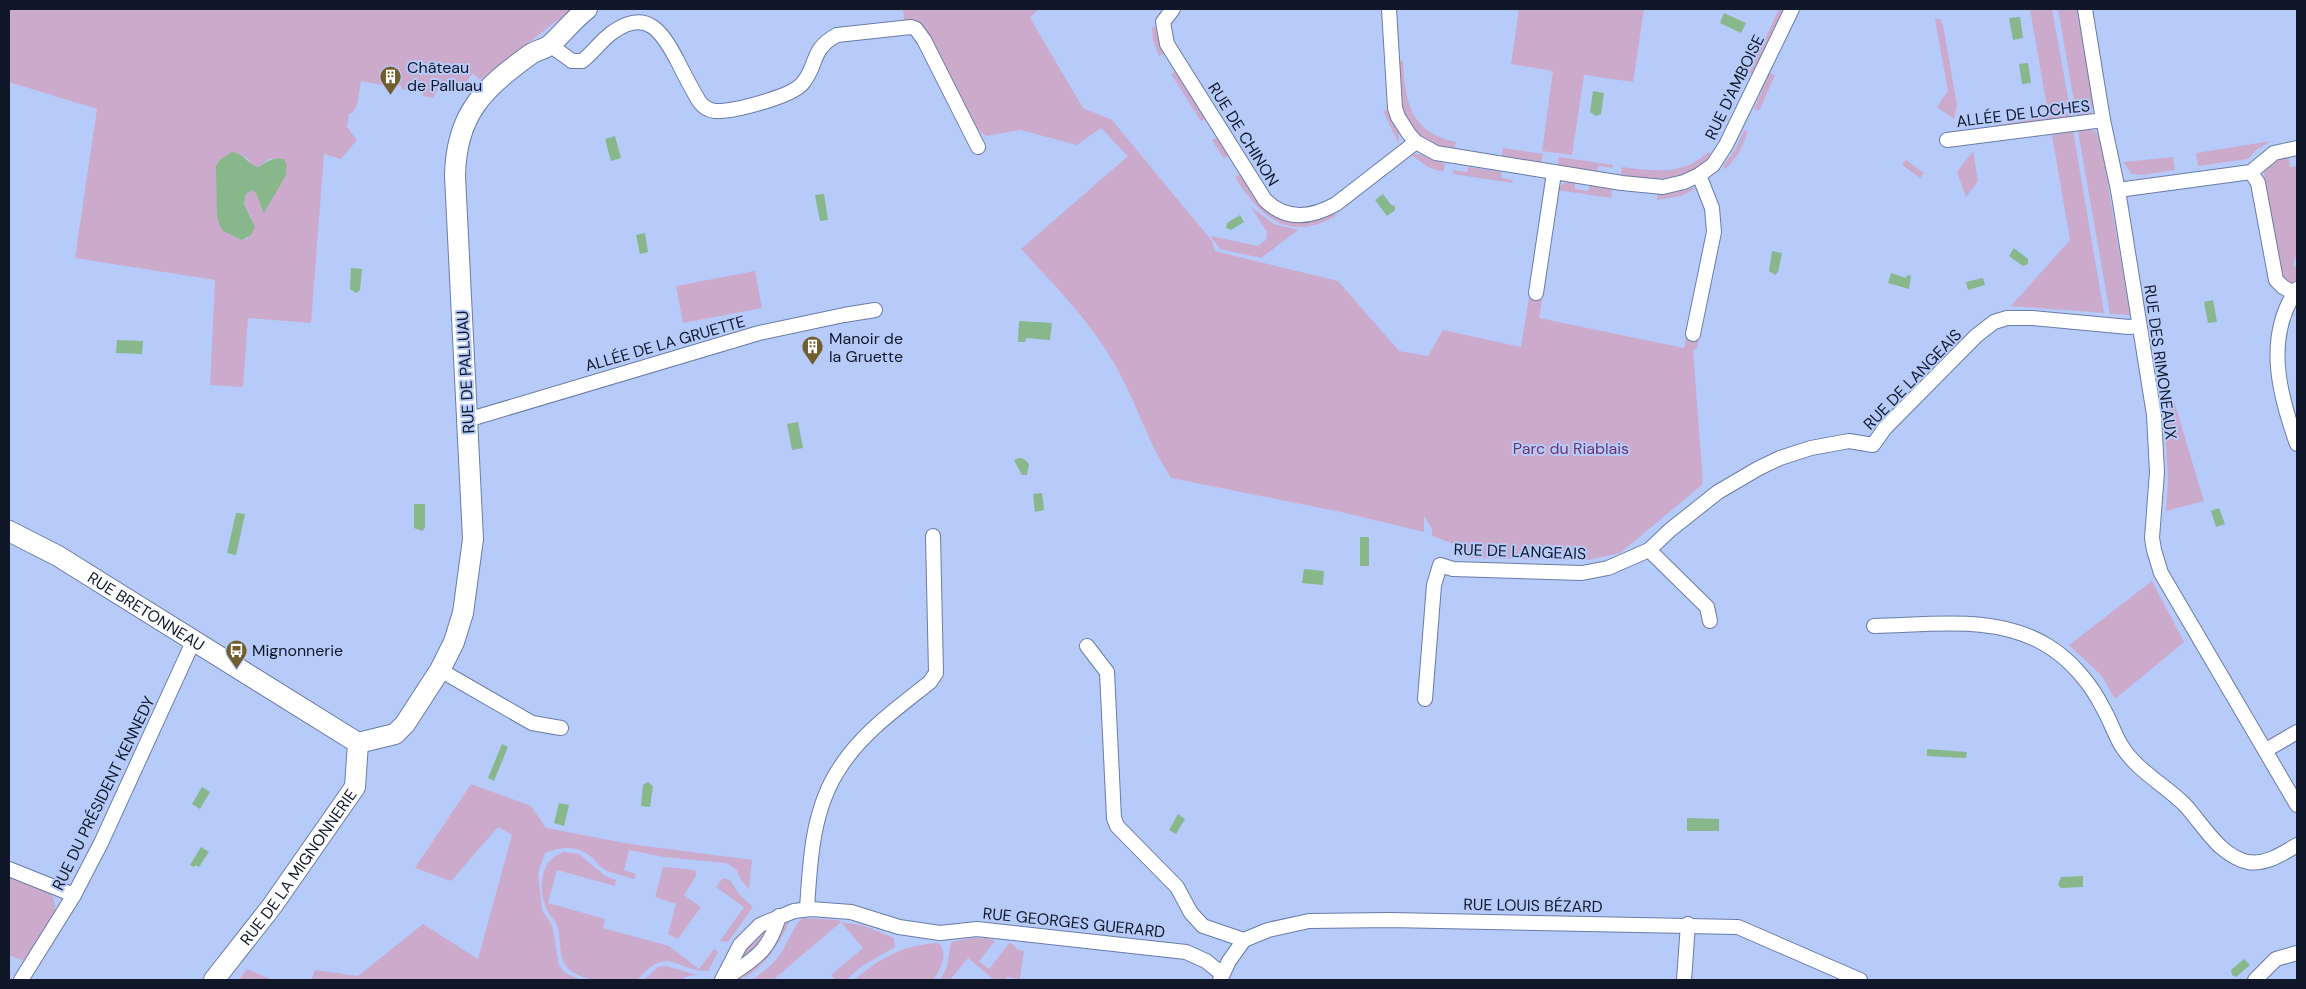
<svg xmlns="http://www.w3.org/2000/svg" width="2306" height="989" font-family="'DM Sans',sans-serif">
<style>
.green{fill:#cac;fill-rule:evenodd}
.water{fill:#87b78a}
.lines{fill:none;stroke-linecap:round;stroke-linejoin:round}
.street-casing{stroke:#697ca7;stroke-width:16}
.secondary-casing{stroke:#697ca7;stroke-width:22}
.street{stroke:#fff;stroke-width:14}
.secondary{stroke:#fff;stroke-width:20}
.labels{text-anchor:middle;stroke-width:4;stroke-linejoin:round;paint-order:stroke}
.poi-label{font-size:16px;fill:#101728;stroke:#b6cbfa;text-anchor:start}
.street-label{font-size:16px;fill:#101728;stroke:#b6cbfa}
.park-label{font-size:16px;fill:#6b346d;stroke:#b6cbfa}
</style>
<rect width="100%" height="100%" fill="#b6cbfa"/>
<!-- green -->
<g class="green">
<path d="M9 9H572L480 80 473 73 459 92 440 86 433 98 423 96V93L402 89 400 85 393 87 361 81 357 105 353 112 349 114 347 127 357 140 341 159 324 154 311 323 248 318 243 387 210 385 215 280 75 258 97 109 9 82ZM245 156 253 166 259 167 269 159H284L287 170 266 210 256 193 252 190 246 194 244 204 251 217 248 238 242 240 224 231Z"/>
<path d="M903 9H1038L1030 18 1083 108 1112 120 1212 241 1215 251 1338 281 1399 351 1428 356 1443 330 1521 347 1531 285 1544 288 1539 318 1684 348 1690 319 1702 322 1697 349H1693L1703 484 1620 553 1588 560 1470 558 1460 553 1454 544 1432 536V529L1424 516V532L1341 512 1171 478C1149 445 1138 407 1119 372 1094 325 1056 287 1021 249L1128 156 1101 128 1077 145 1021 130 986 136 965 119 924 40 905 27Z"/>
<path d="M1519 9H1644L1633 82 1584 75 1572 155 1542 151 1553 71 1511 64Z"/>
<path d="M1779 9H1784L1753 75 1749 73Z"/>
<path d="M2030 9H2052L2070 109 2048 113Z"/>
<path d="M2058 9H2078L2094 104 2091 113 2077 118Z"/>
<path d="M1935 19H1940L1943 25 1957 105 1954 119 1937 107 1948 91Z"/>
<path d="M1152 27 1158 28 1159 40 1165 53 1159 56 1153 40Z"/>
<path d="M1398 61H1403C1405 101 1410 133 1456 142L1454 151C1400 137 1402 110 1398 61Z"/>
<path d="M1176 71 1206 118 1201 121 1171 74Z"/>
<path d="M1770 73 1775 75 1759 111 1754 109 1763 88 1759 82 1763 75Z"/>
<path d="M1388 110 1399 133V144L1383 111Z"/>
<path d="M2070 112 2071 119 1970 130Z"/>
<path d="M2087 129 2095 131 2100 138 2130 315 2110 314 2078 131Z"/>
<path d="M1744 130 1748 132 1739 153 1726 169 1723 166 1735 150Z"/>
<path d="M2073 131 2104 313 2011 306 2070 240 2052 135Z"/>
<path d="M1218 137 1229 155 1224 159 1212 140Z"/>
<path d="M2271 141 2256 150 2248 159 2198 166 2196 153Z"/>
<path d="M1503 148 1543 154 1541 164 1502 158Z"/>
<path d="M1973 151 1978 181 1966 197 1957 172Z"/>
<path d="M1708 152 1713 156C1680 185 1661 181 1621 175L1622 167C1654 171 1683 176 1708 152Z"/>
<path d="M1410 154H1419L1445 164 1443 172 1428 167Z"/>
<path d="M2289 155 2290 167 2297 166V252L2293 265 2297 267V280L2291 285 2280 277 2264 179V170L2277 158Z"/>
<path d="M1559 157 1613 165 1612 168 1599 166 1597 172 1557 166Z"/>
<path d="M2173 157 2175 170 2143 175 2132 174 2123 162Z"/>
<path d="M1906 160 1924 173 1920 178 1902 165Z"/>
<path d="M1468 167 1502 172 1501 178 1513 180 1512 183 1453 174V170L1467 172Z"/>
<path d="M1241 174 1258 201 1297 222 1311 221 1333 212 1336 216C1288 243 1260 217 1235 177Z"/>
<path d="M1570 182H1575V189L1588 191 1590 185 1612 188 1611 198 1557 190 1564 183Z"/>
<path d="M1693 188H1697L1681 196 1657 200V194H1669Z"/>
<path d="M1251 207 1274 224 1298 230 1261 258 1220 249 1210 236 1258 246 1266 240 1267 232Z"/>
<path d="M755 271 762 308 683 323 676 286Z"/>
<path d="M2173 398 2204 501 2166 511 2168 480 2163 399Z"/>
<path d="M2152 581 2184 642 2115 699 2101 675 2069 645Z"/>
<path d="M471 784 531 806 546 828 630 844 752 860 749 889 742 881 736 869 726 863 664 857 629 850 624 870 636 874 634 879C625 876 613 874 604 869 599 866 595 860 590 856 576 845 561 847 545 853L538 873 542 910 552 925 559 965 565 973 581 980H311L315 970 358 976 423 924 478 959 512 835 498 827 451 881 415 868Z"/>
<path d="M564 852 579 854 605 876 616 880 615 886 557 870 548 903 605 919 603 928 669 946 699 969 714 949 718 952 708 971C674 971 669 944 637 980 615 980 589 985 570 970 556 959 563 938 556 923 554 919 549 915 547 910 538 889 539 860 564 852Z"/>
<path d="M663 867 695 870 696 872V876L684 895 701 907 678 939 668 934 676 904 655 897Z"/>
<path d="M9 875 52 892 56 911 24 961 9 955Z"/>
<path d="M723 878 730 880 739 894 753 907 728 942 720 941 744 907 716 887Z"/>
<path d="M791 917C783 940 758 980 732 980L772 945 788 919Z"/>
<path d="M803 918 839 920 841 922 865 926 894 938 895 947 862 966 846 980H836L831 975 863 948 841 922 773 980H752C762 973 771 966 779 956 786 947 795 922 803 918Z"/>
<path d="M767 928 769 932 743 962 736 960 754 936Z"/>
<path d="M972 938H986L995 941 979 961 989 969 1010 942 1018 950 1024 951 1020 979 1007 977 1006 980H994L968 958 950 980H940L947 967 951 942Z"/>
<path d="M939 943C949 956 940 968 934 980H854C880 958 905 944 939 943Z"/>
<path d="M666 966 697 975 688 976 681 980H644L658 967Z"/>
<path d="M247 969 272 980H239Z"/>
</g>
<!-- water -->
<g class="water">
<path d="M1724 13 1746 23 1741 33 1720 23Z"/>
<path d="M2020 17 2023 38 2013 40 2009 18Z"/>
<path d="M2028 63 2031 83 2022 84 2019 64Z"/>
<path d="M1593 91 1604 93 1601 114 1596 116 1590 112Z"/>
<path d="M615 136 621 158 611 161 605 139Z"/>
<path d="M232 152C245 153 247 165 259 167 268 161 272 157 284 159L287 165 286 175 264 213 256 193 252 190 246 194 244 204 255 227 251 235 242 240 223 231 220 226 217 216 216 166 220 160Z"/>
<path d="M824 194 828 220 820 221 815 195Z"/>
<path d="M1383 194 1391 205 1395 206V210L1387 216 1375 200Z"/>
<path d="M1240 215 1244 222 1231 230 1226 228 1227 223Z"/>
<path d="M645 233 648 252 640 254 636 235Z"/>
<path d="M2014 248 2028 259V264L2023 266 2009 256Z"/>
<path d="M1772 251 1782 253 1778 272 1775 275 1769 271Z"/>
<path d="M351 268 362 269 360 290 356 293 350 289Z"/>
<path d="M1891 273 1906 278 1907 275 1911 276 1909 289 1888 283Z"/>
<path d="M1983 278 1985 285 1968 290 1966 282Z"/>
<path d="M2213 300 2217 322 2208 323 2204 302Z"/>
<path d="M1019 321 1052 323 1050 340 1026 338 1025 342H1018Z"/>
<path d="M117 340 143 341 142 354 116 353Z"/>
<path d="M798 422 803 448 792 450 787 424Z"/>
<path d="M1019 458 1024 459 1029 464 1027 475H1022L1014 460Z"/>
<path d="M1042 493 1044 510 1035 512 1033 494Z"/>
<path d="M414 504H425V528L422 531 414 528Z"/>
<path d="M2219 508 2225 524 2216 527 2211 511Z"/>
<path d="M236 513 245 514 236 555 227 553Z"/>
<rect x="1360" y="537" width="9" height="29"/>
<path d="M1304 569 1324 571 1323 585 1302 583Z"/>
<path d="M502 744 508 747 494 781 488 778Z"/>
<path d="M1927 749 1967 752 1966 758 1927 756Z"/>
<path d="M648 782 653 786 650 807 641 806 643 785Z"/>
<path d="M202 787 210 792 200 809 192 804Z"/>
<path d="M559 803 569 805 564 826 554 823Z"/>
<path d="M1178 814 1185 819 1176 834 1169 830Z"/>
<path d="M1687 818 1719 819V831H1687Z"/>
<path d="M201 847 209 852 199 867 196 865 194 867 190 865Z"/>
<path d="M2083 876V887L2061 888 2058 885 2061 877Z"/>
<path d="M2244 959 2250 965 2236 977 2232 975 2231 970Z"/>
</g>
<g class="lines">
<defs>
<g id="street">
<path d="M1173 9 1163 22 1167 44 1265 200C1286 221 1311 218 1336 204L1416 142"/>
<path d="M1389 9 1395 108 1398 117 1409 134 1416 142 1436 153 1622 183 1663 187 1684 182 1699 175 1713 165 1726 145 1792 9"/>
<path d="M2085 9 2103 120 2118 190 2154 415 2157 472 2152 538 2154 550 2161 573 2297 805"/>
<path d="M550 45 572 61H582C593 53 601 40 613 32 647 8 662 32 677 60 684 74 691 88 699 101 703 107 708 110 715 111 733 112 790 97 802 84 818 66 810 49 837 35L911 27 916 29 924 40 978 147"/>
<path d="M1947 140 2103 120"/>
<path d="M2251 172 2258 183 2276 280 2283 287 2294 293"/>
<path d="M2118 190 2251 172 2274 153 2297 148"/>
<path d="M2297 289C2264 337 2279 394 2297 444"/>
<path d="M1536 293 1554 173"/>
<path d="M1693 334 1714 232 1712 208 1699 175"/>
<path d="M467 420 759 333 844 315 875 310"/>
<path d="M1649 550 1707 607 1710 621"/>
<path d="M1874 626C1932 625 1997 614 2048 646 2071 660 2091 684 2103 708 2110 720 2114 733 2121 745 2136 770 2165 785 2185 805 2197 818 2209 837 2222 848 2229 854 2238 860 2248 862 2266 865 2282 854 2297 845"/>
<path d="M1087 646 1107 672 1114 818 1117 826 1177 887 1191 913 1203 926 1244 940"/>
<path d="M440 670 532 723 561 728"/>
<path d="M1425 699 1434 585 1440 565 1453 569 1582 573 1608 568 1649 550 1670 530 1718 492 1759 468 1780 458 1811 448 1849 441 1873 445 1885 428 1976 336 1994 322 2007 318H2032L2129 327 2139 326"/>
<path d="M2266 750 2297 732"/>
<path d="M9 869 74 895"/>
<path d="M807 909C810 861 812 808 841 766 863 732 899 707 930 682L936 673 933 536"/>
<path d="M21 980 74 895 101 843 193 642"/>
<path d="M722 980 740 945 760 925 794 911 811 909 851 912 899 927 940 933 977 929 1186 952 1206 961 1222 974"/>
<path d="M724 980C753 958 768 955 779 916"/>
<path d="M1220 980 1229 961 1244 940 1268 930 1309 921 1390 920 1738 927 1860 980"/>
<path d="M1684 980 1688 924"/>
<path d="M2255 980 2276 959 2297 953"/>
</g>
<g id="secondary">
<path id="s1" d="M9 531 58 556 358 743"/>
<path d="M358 743 395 734 405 724 440 670 454 642 463 613 473 539 455 176C456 115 483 88 531 54 537 50 546 49 551 44 564 32 573 20 587 9"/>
<path id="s2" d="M214 980 272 906 355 787 358 743"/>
</g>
</defs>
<!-- street casing -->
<use href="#street" class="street-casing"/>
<!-- secondary casing -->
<use href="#secondary" class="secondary-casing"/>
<!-- street -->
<use href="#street" class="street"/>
<!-- secondary -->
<use href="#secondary" class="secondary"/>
</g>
<!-- icons -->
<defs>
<symbol id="building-pin" viewBox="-11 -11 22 30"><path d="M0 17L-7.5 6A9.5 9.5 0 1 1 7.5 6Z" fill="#725d2c" stroke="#b6cbfa"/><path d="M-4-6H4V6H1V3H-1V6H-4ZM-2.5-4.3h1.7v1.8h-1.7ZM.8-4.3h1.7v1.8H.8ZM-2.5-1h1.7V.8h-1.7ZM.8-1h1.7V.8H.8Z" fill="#fff"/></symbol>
<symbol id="bus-pin" viewBox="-11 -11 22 30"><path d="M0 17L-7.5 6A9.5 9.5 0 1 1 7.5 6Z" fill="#725d2c" stroke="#b6cbfa"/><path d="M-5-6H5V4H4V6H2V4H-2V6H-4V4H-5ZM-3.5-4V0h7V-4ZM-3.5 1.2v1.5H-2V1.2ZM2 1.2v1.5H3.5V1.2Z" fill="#fff"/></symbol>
</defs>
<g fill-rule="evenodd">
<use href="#building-pin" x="378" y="64" width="25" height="34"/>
<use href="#building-pin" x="800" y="334" width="25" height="34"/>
<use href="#bus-pin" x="224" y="638" width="25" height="34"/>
</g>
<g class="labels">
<!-- poi labels -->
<g class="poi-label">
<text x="407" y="73">Château<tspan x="407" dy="18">de Palluau</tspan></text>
<text x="829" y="344">Manoir de<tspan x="829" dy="18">la Gruette</tspan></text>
<text x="252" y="656">Mignonnerie</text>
</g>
<!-- street labels -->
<g class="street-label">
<text transform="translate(1734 87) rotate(-64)" y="6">RUE D'AMBOISE</text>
<text transform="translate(2023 113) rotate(-7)" y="6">ALLÉE DE LOCHES</text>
<text transform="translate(1244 134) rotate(58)" y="6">RUE DE CHINON</text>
<text transform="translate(665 343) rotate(-16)" y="6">ALLÉE DE LA GRUETTE</text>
<text transform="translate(2161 362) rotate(82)" y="6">RUE DES RIMONEAUX</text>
<text transform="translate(465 372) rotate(-93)" y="6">RUE DE PALLUAU</text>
<text transform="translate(1912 379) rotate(-46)" y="6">RUE DE LANGEAIS</text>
<text transform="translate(1520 551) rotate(2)" y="6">RUE DE LANGEAIS</text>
<text dy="6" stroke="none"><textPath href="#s1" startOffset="159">RUE BRETONNEAU</textPath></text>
<text transform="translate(103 793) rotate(-64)" y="6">RUE DU PRÉSIDENT KENNEDY</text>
<text dy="6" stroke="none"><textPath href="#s2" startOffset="141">RUE DE LA MIGNONNERIE</textPath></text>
<text transform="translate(1533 905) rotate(1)" y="6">RUE LOUIS BÉZARD</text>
<text transform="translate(1074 922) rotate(6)" y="6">RUE GEORGES GUERARD</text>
</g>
<!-- park labels -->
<g class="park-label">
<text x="1571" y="454">Parc du Riablais</text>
</g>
</g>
<!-- border -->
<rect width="2306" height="989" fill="none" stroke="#101728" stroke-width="20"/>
</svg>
